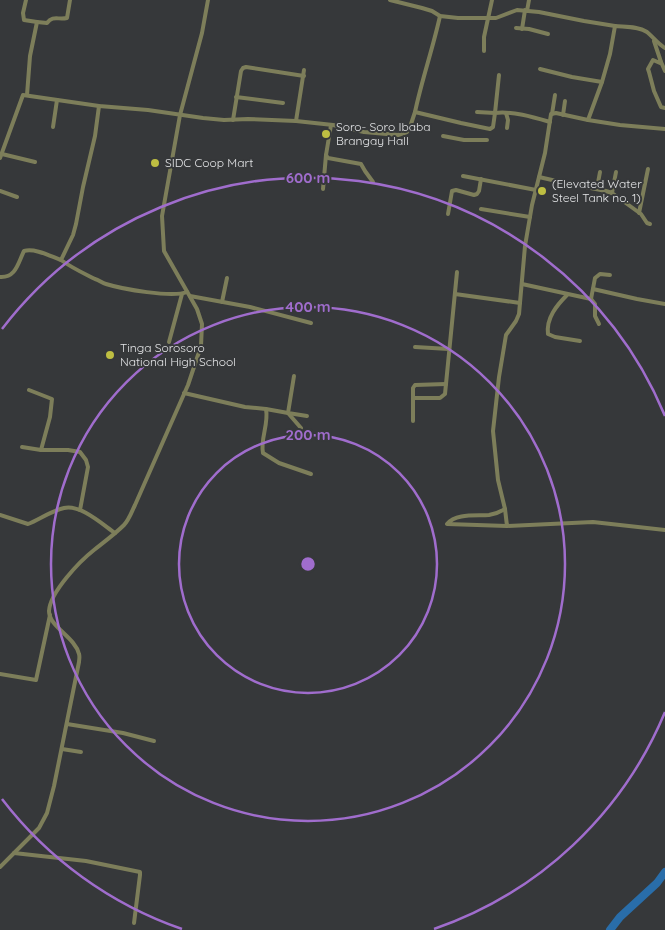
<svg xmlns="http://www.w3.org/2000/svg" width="665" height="930" font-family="Quicksand,sans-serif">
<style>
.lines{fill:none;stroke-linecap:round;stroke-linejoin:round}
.river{stroke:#296da9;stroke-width:8}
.minor{stroke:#7d7e5a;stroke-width:4}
.ring{fill:none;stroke:#a06dcd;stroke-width:2.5}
.poi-dot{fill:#bebe42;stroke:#36383a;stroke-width:2}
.labels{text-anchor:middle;stroke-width:4;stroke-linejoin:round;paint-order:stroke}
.poi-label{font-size:12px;fill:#e4e5e7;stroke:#36383a;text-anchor:start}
.centre{fill:#a06dcd;stroke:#36383a;stroke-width:2.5}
.ring-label{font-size:15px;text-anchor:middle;font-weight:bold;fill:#a06dcd;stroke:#36383a;stroke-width:4;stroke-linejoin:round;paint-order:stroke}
</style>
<rect width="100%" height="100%" fill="#36383a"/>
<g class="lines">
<!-- river -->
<path class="river" d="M610 930 620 917 657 883 665 872"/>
<!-- minor -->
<g class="minor">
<path d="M26 0 23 13 24 20 37 22 30 56 27 95"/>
<path d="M390 0 422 8 432 11 440 16 458 18H496L517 10 539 12 584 21 615 26"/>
<path d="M527 11 529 0"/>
<path d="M37 22 47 23C53 15 58 20 67 18L70 0"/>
<path d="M516 28 529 29 548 34"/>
<path d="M522 29 525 10"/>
<path d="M654 41 661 62 660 63 653 60 648 69 649 72 654 91 661 107 665 108"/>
<path d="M665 48C658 44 653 37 647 32 638 26 625 27 615 26L610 54 602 82 588 120 620 125 665 129"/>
<path d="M484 51V37L492 0"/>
<path d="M661 62 665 71"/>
<path d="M540 69 572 77 602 82"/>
<path d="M236 97 283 103"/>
<path d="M99 106 95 136 83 187 76 224 73 235 61 260C72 268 83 273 95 279 99 280 102 283 106 284 122 289 172 298 187 292"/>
<path d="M415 112C422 79 433 48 440 16"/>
<path d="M477 112 495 113 499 75"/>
<path d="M506 113 508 120 507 128"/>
<path d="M552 114 555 95"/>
<path d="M563 115 565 101"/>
<path d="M233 120 241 71 243 68 246 67 304 76"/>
<path d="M588 120 556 113 551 114 545 153 532 205 525 246 519 314 516 321 506 335 499 377 493 431 498 480 505 509 507 526 593 522 665 530"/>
<path d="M296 121 304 70"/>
<path d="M331 125 326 155 328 158 361 164 365 171 373 182"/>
<path d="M53 127 57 100"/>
<path d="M443 136 464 140H487"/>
<path d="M2 154 35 162"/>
<path d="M0 158 23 95 99 106 148 110 203 118 224 120 248 119 296 121 333 125 364 132 398 135 407 132 410 127 415 112 461 123 490 129 493 127 495 113C513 111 533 117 550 122"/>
<path d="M463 176 536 190"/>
<path d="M539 177 565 183 606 191 612 193 641 214 647 223 650 224"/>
<path d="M597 188 600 172"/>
<path d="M323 189 326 155"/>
<path d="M0 191 17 197"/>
<path d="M612 193 616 172"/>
<path d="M481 209 530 217"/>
<path d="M639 213 648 169"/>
<path d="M448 214 452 191 456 190 474 195 477 194 479 191 481 179"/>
<path d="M0 277C16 278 18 263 24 251 35 248 50 256 61 260"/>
<path d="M522 284 591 299 595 304V316L599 324"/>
<path d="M593 289 637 299 665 304"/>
<path d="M455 294 520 303"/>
<path d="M567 295C557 305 546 318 548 334L555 337 580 341"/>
<path d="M190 296 250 307 311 323"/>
<path d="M591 299 595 278 600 274 610 275"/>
<path d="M222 302 227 278"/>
<path d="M169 342 182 294"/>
<path d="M415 347 449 349"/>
<path d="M294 376 288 413 307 416"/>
<path d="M29 390 52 399 50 417 41 450H68L80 452 86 460 88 467 80 510"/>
<path d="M184 393 245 407 266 409 288 413 301 428"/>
<path d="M413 398V388L415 385 446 384"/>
<path d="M266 409C269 424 260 439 263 453L279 463 311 474"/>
<path d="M413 421V398H440L445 394 457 272"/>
<path d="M22 447 41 450"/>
<path d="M505 509C500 512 495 514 489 515 476 516 456 513 447 524L507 526"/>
<path d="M0 515 28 524C40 519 51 511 64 508 80 504 102 524 115 533"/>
<path d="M0 674 36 680 50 615"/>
<path d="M67 724 123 733 154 741"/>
<path d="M62 749 81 752"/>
<path d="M14 853 86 861 140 872V875L134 923"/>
<path d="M0 867 39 828 47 813 54 786 79 662C79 660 80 657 79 654 75 637 49 627 49 611 50 592 80 561 94 550 104 542 115 534 124 525 129 520 132 511 135 505L188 385 201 346 202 324 197 309 164 251 162 216 180 115 202 33 208 0"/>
</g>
</g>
<!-- distance rings -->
<g class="ring">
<circle cx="308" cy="564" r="129"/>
<circle cx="308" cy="564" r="257"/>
<path d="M665 712A386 386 0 0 1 434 929M182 929A386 386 0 0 1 2 799M2 329A386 386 0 0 1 665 416"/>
</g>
<!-- markers -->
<g class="poi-dot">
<circle cx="326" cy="134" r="5"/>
<circle cx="155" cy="163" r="5"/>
<circle cx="542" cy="191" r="5"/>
<circle cx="110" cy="355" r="5"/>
</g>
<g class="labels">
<!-- poi labels -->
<g class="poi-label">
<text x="336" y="131">Soro- Soro Ibaba<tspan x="336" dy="14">Brangay Hall</tspan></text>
<text x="165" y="167">SIDC Coop Mart</text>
<text x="552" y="188">(Elevated Water<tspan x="552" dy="14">Steel Tank no. 1)</tspan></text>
<text x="120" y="352">Tinga Sorosoro<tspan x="120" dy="14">National High School</tspan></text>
</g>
</g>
<circle cx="308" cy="564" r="8" class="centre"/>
<g class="ring-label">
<text x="308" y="183">600 m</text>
<text x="308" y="312">400 m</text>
<text x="308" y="440">200 m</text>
</g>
</svg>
